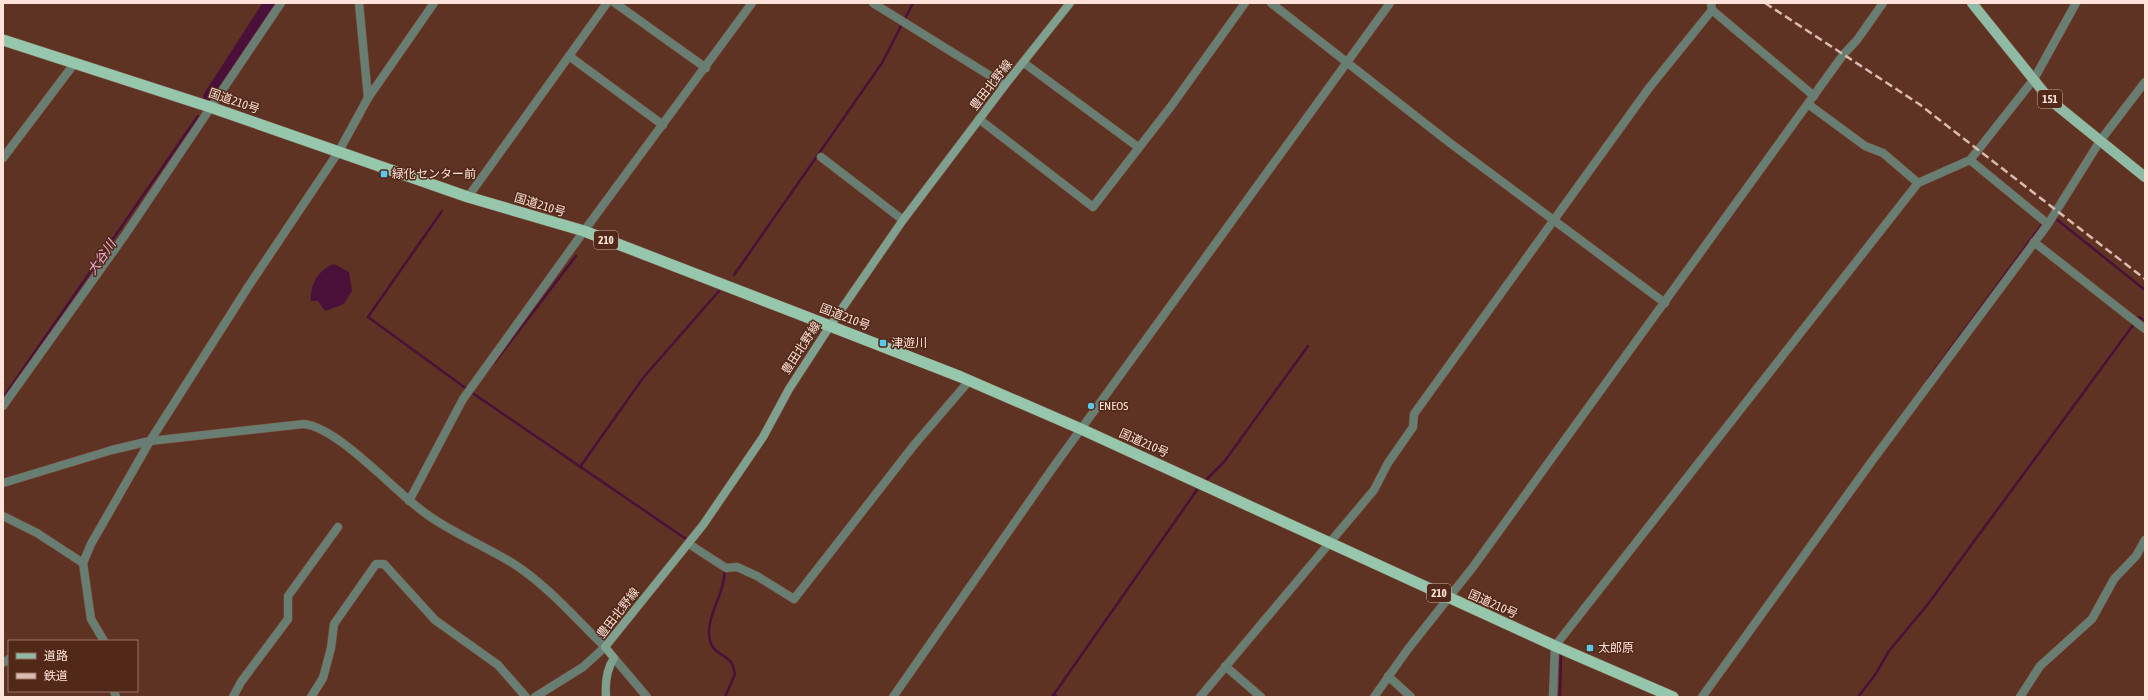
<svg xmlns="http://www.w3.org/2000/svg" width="2148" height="700" font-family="'Asap Condensed','Noto Sans JP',sans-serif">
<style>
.water{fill:#4a103a}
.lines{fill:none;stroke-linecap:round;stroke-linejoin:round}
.stream{stroke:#4a103a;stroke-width:2.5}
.river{stroke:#4a103a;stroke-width:14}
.minor-casing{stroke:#7b5344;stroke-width:9}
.tertiary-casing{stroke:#7b5344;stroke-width:9}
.secondary-casing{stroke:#7b5344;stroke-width:9}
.primary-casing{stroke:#7b5344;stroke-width:11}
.trunk-casing{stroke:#7b5344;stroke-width:12}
.minor{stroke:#697e72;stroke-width:8}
.tertiary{stroke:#697e72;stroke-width:8}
.secondary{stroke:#7fa08e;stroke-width:8}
.primary{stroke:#8fbaa3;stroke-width:10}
.trunk{stroke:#96c6ac;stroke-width:11}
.rail{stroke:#dbbbb0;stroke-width:2.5;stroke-dasharray:8 4;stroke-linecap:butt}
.poi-dot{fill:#5cc7e8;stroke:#522919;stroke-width:1.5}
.labels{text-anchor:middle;stroke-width:3;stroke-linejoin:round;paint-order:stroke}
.shield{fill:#522919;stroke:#cbab9f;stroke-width:1}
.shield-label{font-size:11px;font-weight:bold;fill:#ffe3d9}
.street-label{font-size:12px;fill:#ffe3d9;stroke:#522919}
.poi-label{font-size:12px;fill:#ffe3d9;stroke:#522919;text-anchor:start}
.water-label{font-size:13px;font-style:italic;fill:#f8aedd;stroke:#522919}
</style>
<rect width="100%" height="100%" fill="#5e3323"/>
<!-- water -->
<path class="water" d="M334 264 349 272 352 291 344 304 325 311 318 301H311C310 284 318 270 334 264Z"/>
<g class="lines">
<!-- stream -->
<g class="stream">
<path d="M442 211 368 317 471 392 689 541"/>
<path d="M2055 218 2145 290"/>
<path d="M734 275 882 63 913 3"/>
<path d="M494 363 576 256"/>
<path d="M1928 379 2043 223"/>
<path d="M3 398 198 116"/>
<path d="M580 467 643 378 719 291"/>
<path d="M1204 482 1224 462 1308 346"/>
<path d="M724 568C727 590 708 612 709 634 710 653 722 652 731 662 733 665 734 670 735 674L725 697"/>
<path d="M1054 694 1057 697"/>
<path d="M1052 697 1199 487"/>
<path d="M1560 697 1561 654"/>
<path d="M1858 697 1875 675 1889 651 1928 604 2139 317 2145 321"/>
</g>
<!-- river -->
<path class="river" d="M210 97 271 3"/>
<defs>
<g id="minor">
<path d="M359 3 368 98"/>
<path d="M615 3 706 68"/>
<path d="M873 3 1005 85"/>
<path d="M1271 3 1450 143 1665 303"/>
<path d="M1711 3 1712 10 1814 96"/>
<path d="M569 56 663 125"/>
<path d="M1024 63 1138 147"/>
<path d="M1808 104 1865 146 1883 153 1918 183"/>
<path d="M979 119 1093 207 1172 105 1245 3"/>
<path d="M821 157 903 220"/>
<path d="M3 158 74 64"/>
<path d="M1970 160 2048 224"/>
<path d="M2034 242 2145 329"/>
<path d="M3 406 125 235 281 3"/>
<path d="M150 441 304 424C339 428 394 491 425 513 452 533 485 546 514 564 548 586 576 619 605 647L583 667 535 697"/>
<path d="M409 501 463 399 584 231 752 3"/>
<path d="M3 516 37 533 83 563"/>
<path d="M689 544 726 568 737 567 757 576 794 599 914 445 969 381"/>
<path d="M104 641 91 619 83 563 91 544 150 441 248 287 339 151 368 98 434 3"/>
<path d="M614 658 647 697"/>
<path d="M3 663 9 659"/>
<path d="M1225 666 1261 697"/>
<path d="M1388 676 1411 697"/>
<path d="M114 691 116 697"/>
<path d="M233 697 241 682 288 619V596L338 527"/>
<path d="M311 697 323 678 331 648 334 624 376 564H384L435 620 498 665 526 697"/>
<path d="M893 697 1052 469 1390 3"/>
<path d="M1200 697 1374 490 1388 463 1413 427 1414 414 1649 88 1712 10"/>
<path d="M1374 697 1408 649 1473 567 1843 55 1857 40 1883 3"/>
<path d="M1553 697 1555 646 1918 183 1970 160 1978 150 2034 79 2076 3"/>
<path d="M1702 697 1872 461 2048 224 2100 141 2145 82"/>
<path d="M2020 697 2040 666 2092 619 2114 579 2136 556 2145 540"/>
</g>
<g id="tertiary">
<path d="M468 197 607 3"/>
<path d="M3 483 112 450 150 441"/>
</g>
<path id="secondary" d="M606 697C605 683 606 670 614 658L605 647 703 525 763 437 789 389 830 326 903 220 1005 85 1070 3"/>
<path id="primary" d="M1972 3 2050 100 2145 177"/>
<path id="trunk" d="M3 40 210 107 468 197 584 231 830 326 961 377 1081 429 1555 646 1673 697"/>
</defs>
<!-- minor casing -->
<use href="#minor" class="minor-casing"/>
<!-- tertiary casing -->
<use href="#tertiary" class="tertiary-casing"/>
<!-- secondary casing -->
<use href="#secondary" class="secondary-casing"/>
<!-- primary casing -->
<use href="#primary" class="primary-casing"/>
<!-- trunk casing -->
<use href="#trunk" class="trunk-casing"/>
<!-- minor -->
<use href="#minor" class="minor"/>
<!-- tertiary -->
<use href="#tertiary" class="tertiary"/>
<!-- secondary -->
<use href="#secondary" class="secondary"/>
<!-- primary -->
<use href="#primary" class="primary"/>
<!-- trunk -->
<use href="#trunk" class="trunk"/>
<!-- rail -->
<path class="rail" d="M1765 3 1919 104 2145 279"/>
</g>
<!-- markers -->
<g class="poi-dot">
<rect x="380" y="170" width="8" height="8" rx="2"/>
<rect x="879" y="339" width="8" height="8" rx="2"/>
<circle cx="1091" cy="406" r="4"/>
<rect x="1586" y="644" width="8" height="8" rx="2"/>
</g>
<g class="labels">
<!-- shield labels -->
<g class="shield">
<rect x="2038" y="90" width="24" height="18" rx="3"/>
<rect x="594" y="231" width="24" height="18" rx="3"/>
<rect x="1427" y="584" width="24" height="18" rx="3"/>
</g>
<g class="shield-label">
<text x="2050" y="103">151</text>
<text x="606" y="244">210</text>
<text x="1439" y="597">210</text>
</g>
<!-- street labels -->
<g class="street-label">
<text transform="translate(991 85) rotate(-52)" y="4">豊田北野線</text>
<text transform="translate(234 101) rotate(19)" y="4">国道210号</text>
<text transform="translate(540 205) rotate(17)" y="4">国道210号</text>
<text transform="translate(845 317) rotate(21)" y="4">国道210号</text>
<text transform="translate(801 348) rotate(-57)" y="4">豊田北野線</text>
<text transform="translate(1144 443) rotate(24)" y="4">国道210号</text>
<text transform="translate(1493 604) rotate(24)" y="4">国道210号</text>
<text transform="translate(618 613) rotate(-52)" y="4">豊田北野線</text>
</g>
<!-- poi labels -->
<g class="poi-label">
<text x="392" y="178">緑化センター前</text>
<text x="891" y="347">津遊川</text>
<text x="1099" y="410">ENEOS</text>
<text x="1598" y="652">太郎原</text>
</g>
<!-- water labels -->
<g class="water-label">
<text transform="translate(101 257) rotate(-55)" y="5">大谷川</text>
</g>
</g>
<!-- border -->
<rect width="2148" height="700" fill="none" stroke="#ffe3d9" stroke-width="8"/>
<!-- legend -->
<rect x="8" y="640" width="130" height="52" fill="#522919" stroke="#977366"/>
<rect x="16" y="653" width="20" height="6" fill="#8fbaa3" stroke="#977366"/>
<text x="44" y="660" font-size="12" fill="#ffe3d9">道路</text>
<rect x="16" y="673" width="20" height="6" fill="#dbbbb0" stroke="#977366"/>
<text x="44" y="680" font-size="12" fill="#ffe3d9">鉄道</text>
</svg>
